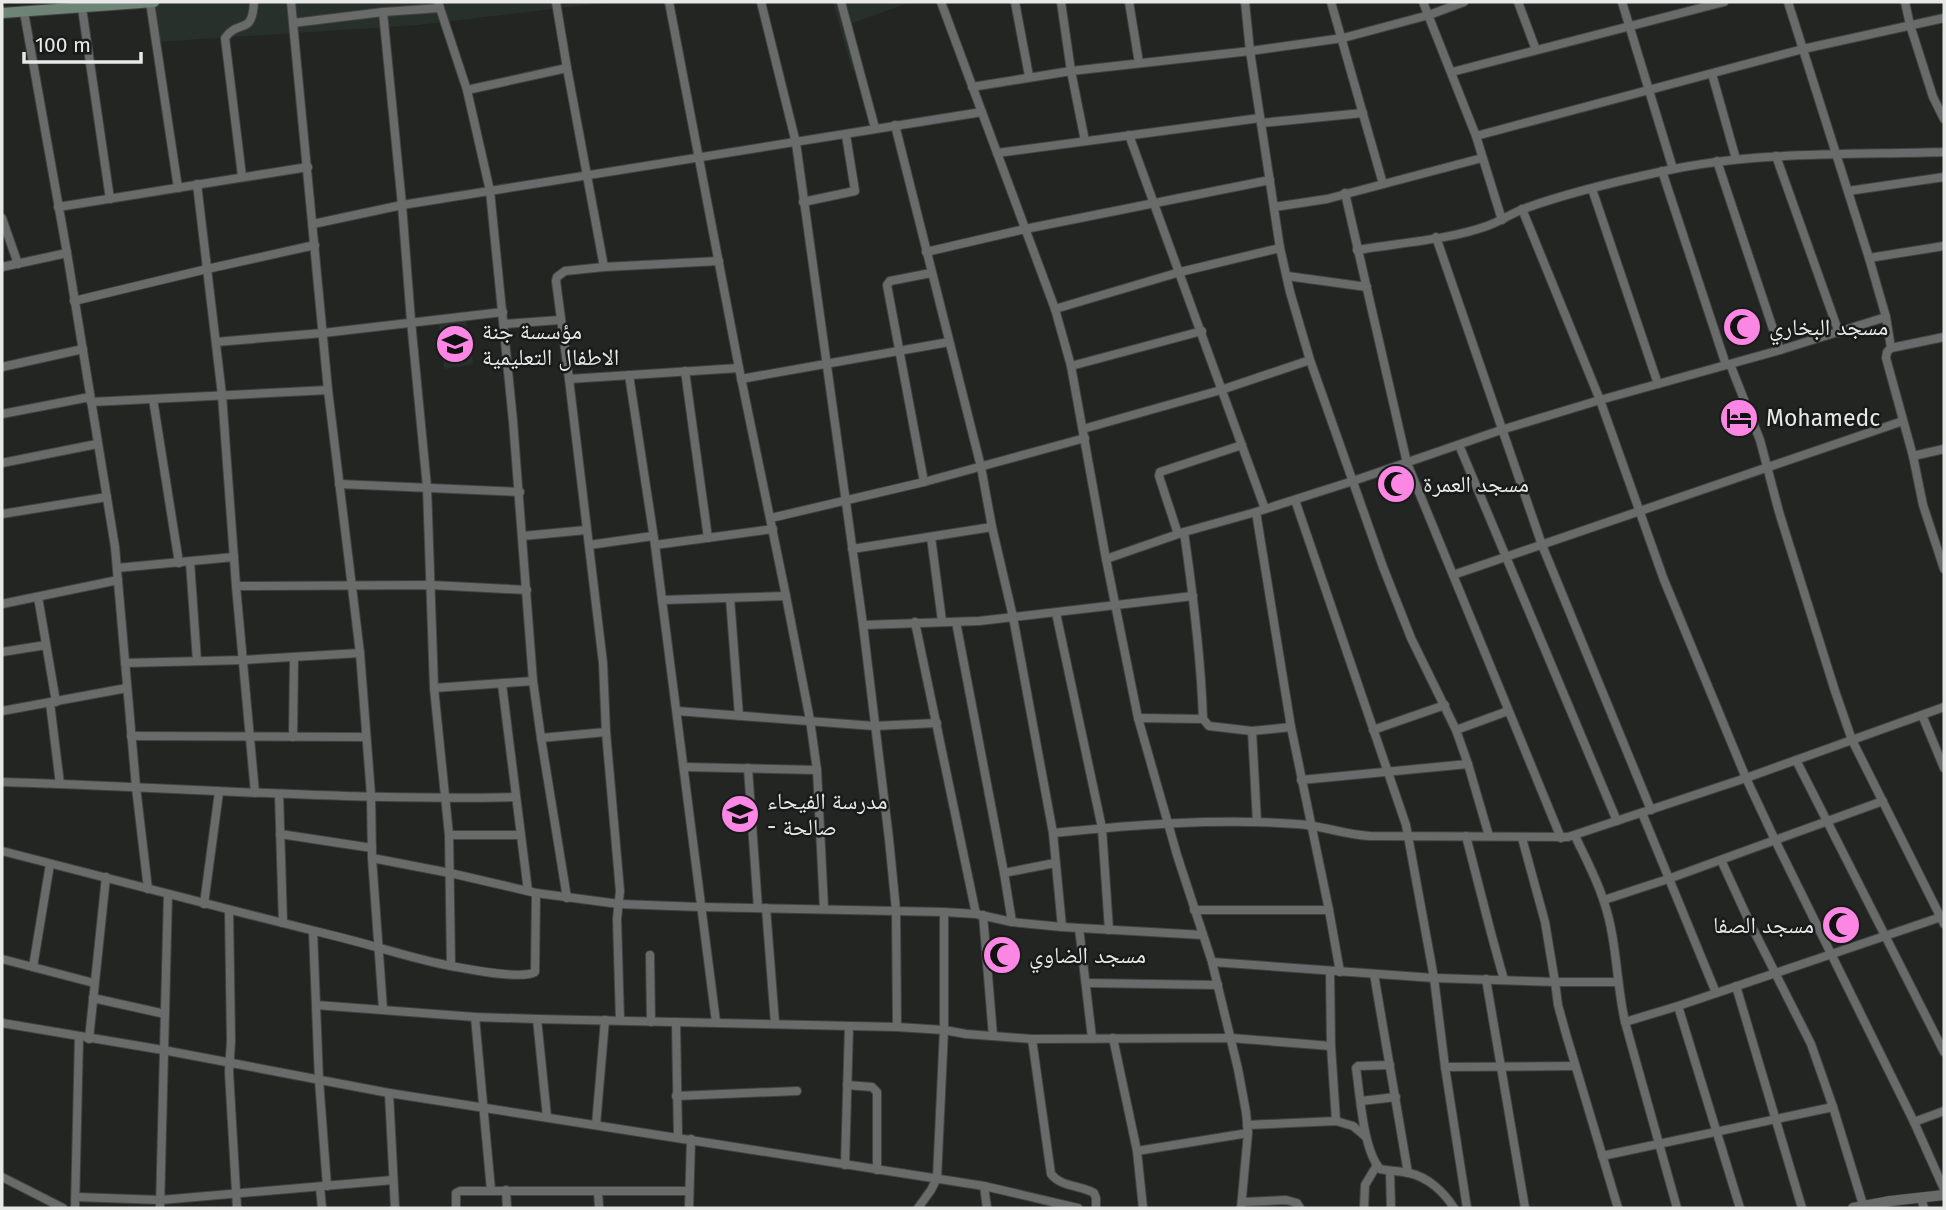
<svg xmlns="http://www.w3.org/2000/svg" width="1946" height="1210" font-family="'Fira Sans','Noto Naskh Arabic',sans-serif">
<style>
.built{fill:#28302b}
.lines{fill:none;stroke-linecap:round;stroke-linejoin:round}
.minor-casing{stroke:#414241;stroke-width:10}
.tertiary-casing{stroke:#414241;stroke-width:11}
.secondary-casing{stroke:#414241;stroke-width:12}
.minor{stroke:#696b6a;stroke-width:8}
.tertiary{stroke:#696b6a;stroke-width:10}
.secondary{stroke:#6d8477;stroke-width:10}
.labels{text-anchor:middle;stroke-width:5;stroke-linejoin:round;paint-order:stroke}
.poi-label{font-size:23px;fill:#e7e8e7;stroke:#191b1a;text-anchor:start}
</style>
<rect width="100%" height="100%" fill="#232523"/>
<!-- built -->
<g class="built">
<path d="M148 2H611L418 25 156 42Z"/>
<path d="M833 2H911L850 24 863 67 852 70Z"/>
<path d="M466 321 473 364 444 369 439 324Z"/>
</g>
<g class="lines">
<defs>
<g id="minor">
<path d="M150 2 178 188"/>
<path d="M291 2 328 390 360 653 371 795 372 858 383 1009"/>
<path d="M438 2 467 90 490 191 513 421 533 681 541 738 567 898"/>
<path d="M556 2 567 68 604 267"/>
<path d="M669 2 739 368 786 596 810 720 817 770 824 908"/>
<path d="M761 2 796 143 863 625 889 839 896 910 897 1027"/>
<path d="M841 2 875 128"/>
<path d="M941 2 1055 309 1071 366 1106 559 1138 718 1177 855 1212 962 1238 1069 1246 1112 1248 1133 1241 1208"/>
<path d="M1015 2 1029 76"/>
<path d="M1061 2 1071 71 1085 141"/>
<path d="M1129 2 1139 63"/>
<path d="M1245 2 1250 51 1280 248 1290 292 1310 360 1383 567 1411 638 1456 730 1468 764 1489 836"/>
<path d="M1331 2 1383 184"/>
<path d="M1423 2 1476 136 1502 220"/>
<path d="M1518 2 1536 50"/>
<path d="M1622 2 1673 169"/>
<path d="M1788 2 1869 258 1886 317 1891 348"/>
<path d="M1905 2 1910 25 1933 97 1944 119"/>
<path d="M82 8 110 199"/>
<path d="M24 12 67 253 115 547 136 787 148 889"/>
<path d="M383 12 402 205 411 321 427 487 434 688 449 835 451 966"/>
<path d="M293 23 383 12 440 8"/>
<path d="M1452 72 1724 2"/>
<path d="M1712 74 1736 159"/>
<path d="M972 87 1071 71 1250 51 1343 38 1429 15 1464 2"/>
<path d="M467 90 567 68"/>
<path d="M1261 123 1363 113"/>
<path d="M895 125 981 467 992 527 1013 617 1053 833 1062 927"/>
<path d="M1129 135 1265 509"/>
<path d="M1476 136 1803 49 1944 18"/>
<path d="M997 153 1260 118"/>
<path d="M1776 156 1839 333"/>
<path d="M1717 161 1780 350"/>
<path d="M1662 171 1726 365"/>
<path d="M242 176 225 38C239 18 252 37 254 2"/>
<path d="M197 184 222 395 236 586 255 793"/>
<path d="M1592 189 1658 384"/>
<path d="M1848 191 1944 177"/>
<path d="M1345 193 1407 463 1561 838"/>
<path d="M803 202 855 191 846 135"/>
<path d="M58 207 308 167"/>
<path d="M1274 207 1327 199 1482 158"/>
<path d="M1522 209 1600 400 1664 580 1746 778 1775 840 1914 1122 1944 1189"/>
<path d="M2 218 18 264"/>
<path d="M313 224 402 205 982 112"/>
<path d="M1436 237 1542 545 1651 810"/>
<path d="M1357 250C1398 243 1448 240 1487 226 1501 221 1512 213 1526 208 1570 192 1618 181 1664 171 1756 151 1851 155 1944 152"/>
<path d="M926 252 1025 229 1270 180"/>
<path d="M1869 258 1944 246"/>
<path d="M2 267 67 253"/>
<path d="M1287 276 1367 287"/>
<path d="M74 301 207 269 315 245"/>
<path d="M1055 309 1180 272 1280 248"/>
<path d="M504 324 560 320"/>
<path d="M1944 337 1891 348 1887 352 1886 358 1913 456 1923 505 1944 569"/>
<path d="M216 342 323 333 503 312"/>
<path d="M1730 364 1760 440 1779 512 1835 691 1852 740 1944 924"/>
<path d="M1071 366 1202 331"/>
<path d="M2 367 83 349"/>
<path d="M685 371 708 538"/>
<path d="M629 375 655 545 716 1022"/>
<path d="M569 379 739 368"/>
<path d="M741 379 949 342"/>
<path d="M153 399 179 563"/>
<path d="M91 402 328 390"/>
<path d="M2 414 90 397"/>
<path d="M1083 429 1221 390 1310 360"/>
<path d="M1459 445 1617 821"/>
<path d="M1913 456 1944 449"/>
<path d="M2 463 97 444"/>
<path d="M924 482 887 285 890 281 931 273"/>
<path d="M339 484 520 492"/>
<path d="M1295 500 1406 825 1434 978 1445 1067 1467 1208"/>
<path d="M1256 512 1291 727 1329 910 1340 972"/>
<path d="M2 514 107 497"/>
<path d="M771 518 924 482 1085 438"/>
<path d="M1184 532C1193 594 1201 656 1203 719"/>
<path d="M1178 534 1159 476 1160 472 1242 445"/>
<path d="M523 536 586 530"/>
<path d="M931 537 942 621"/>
<path d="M589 545 653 536"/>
<path d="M655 545 773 529"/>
<path d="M852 549 992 527"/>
<path d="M1106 559 1184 532 1256 512 1353 481 1501 430 1600 400 1780 350 1886 317"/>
<path d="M190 562 197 661"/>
<path d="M117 568 234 557"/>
<path d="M1453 575 1903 421"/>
<path d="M236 586 430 585 527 590"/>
<path d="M38 597 56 702"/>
<path d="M730 598 739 716"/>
<path d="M662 600 786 596"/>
<path d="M2 604 118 580"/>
<path d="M1056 613 1102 828 1109 930"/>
<path d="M915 622 976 914"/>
<path d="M956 622 1004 873 1012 922"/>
<path d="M863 625 979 621 1193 596"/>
<path d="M2 652 46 645"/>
<path d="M125 663 243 660 360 653"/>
<path d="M502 684 528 891"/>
<path d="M434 688 533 681"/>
<path d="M50 703 60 784"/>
<path d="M2 711 127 688"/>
<path d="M677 711 874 726 937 723"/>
<path d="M1922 715 1944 768"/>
<path d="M1138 718 1203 719 1209 726 1252 731 1291 727"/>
<path d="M1373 730 1445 705"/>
<path d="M1456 730 1508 711"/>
<path d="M1252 731 1257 822"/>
<path d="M131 736 366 737"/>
<path d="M293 737 294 658"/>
<path d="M541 738 606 732"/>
<path d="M1796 760 1944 1052"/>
<path d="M684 767 817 770"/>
<path d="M748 768 758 908"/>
<path d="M1301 780 1468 764"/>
<path d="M2 782C173 787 345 801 516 797"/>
<path d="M279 794 283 923"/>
<path d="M1642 813 1716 993"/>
<path d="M1053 833C1132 825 1216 818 1296 824 1321 825 1345 835 1370 836L1568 837 1746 778 1944 707"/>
<path d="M280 834 372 848"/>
<path d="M449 835H521"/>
<path d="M1466 836 1491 933 1504 980"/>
<path d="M1575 836C1585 857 1597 879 1604 902 1617 940 1616 982 1625 1022L1677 1208"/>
<path d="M1522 838 1545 922 1555 982H1618"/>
<path d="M2 851C115 880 229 910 343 938 379 947 414 959 451 966 468 969 522 980 535 972L536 893"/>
<path d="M372 858 450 873 536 893 619 904 700 907 944 912 976 914 1012 922 1062 927 1203 935"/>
<path d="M1721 860 1749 921 1811 1044 1833 1107 1864 1208"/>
<path d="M1004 873 1055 863"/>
<path d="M1604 900 1668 879 1883 801"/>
<path d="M204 904 219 792"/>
<path d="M766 908 775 1023"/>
<path d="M1194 910H1329"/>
<path d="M229 911 231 1041 229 1072 237 1208"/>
<path d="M983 915 993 1036"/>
<path d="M1079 928 1092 1038"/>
<path d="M313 931 319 1080 327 1186"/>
<path d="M650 955 651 1022"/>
<path d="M2 959 94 983"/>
<path d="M1212 962 1434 978 1555 982 1558 1005 1566 1034 1618 1208"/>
<path d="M33 967 50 864"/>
<path d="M1330 971 1331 1046 1336 1121"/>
<path d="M1374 974 1408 1173"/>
<path d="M1486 979 1525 1208"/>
<path d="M1087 983 1218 985"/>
<path d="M1736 986 1802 1208"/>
<path d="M93 998 165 1014"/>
<path d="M316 1005 475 1017 537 1019 897 1027 944 1030 966 1034 1032 1039 1231 1038 1331 1046"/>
<path d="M1678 1006 1740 1208"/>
<path d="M475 1017 491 1190"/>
<path d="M537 1019 547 1117"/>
<path d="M620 1020 617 919 620 891 606 732 603 663 569 379 556 281 557 277 565 271 604 267 719 261"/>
<path d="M676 1022 678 1137"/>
<path d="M1625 1022 1678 1006 1941 917"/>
<path d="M2 1023 163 1050 389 1093 984 1186 1078 1208"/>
<path d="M1113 1038 1137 1151 1143 1208"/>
<path d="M89 1039 106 877"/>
<path d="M1032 1039 1051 1174C1061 1187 1080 1185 1094 1193L1096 1198V1208"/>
<path d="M1390 1065 1358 1066 1356 1068C1360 1094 1363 1150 1380 1169 1390 1171 1400 1171 1409 1173 1428 1177 1444 1192 1454 1208"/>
<path d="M1445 1067 1575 1066"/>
<path d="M847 1085 872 1087 877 1092V1170"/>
<path d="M389 1093 395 1208"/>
<path d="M676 1096 797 1091"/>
<path d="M1361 1101 1396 1097"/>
<path d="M1914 1122 1944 1111"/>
<path d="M596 1125 605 1020"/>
<path d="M1247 1125 1336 1121 1353 1126 1366 1137"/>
<path d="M1137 1151 1248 1133"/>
<path d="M1602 1156 1833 1107"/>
<path d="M845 1165 849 1026"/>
<path d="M1390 1171 1391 1208"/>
<path d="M2 1177 63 1208"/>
<path d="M984 1186 987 1208"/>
<path d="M320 1187 322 1208"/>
<path d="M506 1190 507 1208"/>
<path d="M598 1191 599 1208"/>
<path d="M76 1197 161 1200 393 1180"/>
<path d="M1921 1198 1924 1208"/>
<path d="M1242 1202 1286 1200 1297 1203 1300 1208"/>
<path d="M75 1208 79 1037"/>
<path d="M160 1208 168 894"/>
<path d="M456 1208V1193L460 1191H689"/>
<path d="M689 1208 691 1139"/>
<path d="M918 1208 931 1190 937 1178 944 1030V912"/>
<path d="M1364 1208 1365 1185 1377 1165"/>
</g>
<path id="tertiary" d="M1853 1208 1890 1201 1944 1195"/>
<path id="secondary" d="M2 13 154 2"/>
</defs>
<!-- minor casing -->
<use href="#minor" class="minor-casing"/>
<!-- tertiary casing -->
<use href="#tertiary" class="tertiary-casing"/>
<!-- secondary casing -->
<use href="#secondary" class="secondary-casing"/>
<!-- minor -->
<use href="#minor" class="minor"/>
<!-- tertiary -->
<use href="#tertiary" class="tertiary"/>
<!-- secondary -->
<use href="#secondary" class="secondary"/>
</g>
<!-- icons -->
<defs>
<symbol id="mosque-disc" viewBox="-11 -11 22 22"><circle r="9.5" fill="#fc86e3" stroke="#191b1a"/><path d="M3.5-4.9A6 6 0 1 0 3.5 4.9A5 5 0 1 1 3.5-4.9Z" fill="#111"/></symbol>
<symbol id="school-disc" viewBox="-11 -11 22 22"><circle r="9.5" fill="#fc86e3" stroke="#191b1a"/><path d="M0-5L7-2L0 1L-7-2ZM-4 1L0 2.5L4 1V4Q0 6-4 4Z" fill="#111"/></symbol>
<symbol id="hotel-disc" viewBox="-11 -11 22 22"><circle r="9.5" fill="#fc86e3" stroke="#191b1a"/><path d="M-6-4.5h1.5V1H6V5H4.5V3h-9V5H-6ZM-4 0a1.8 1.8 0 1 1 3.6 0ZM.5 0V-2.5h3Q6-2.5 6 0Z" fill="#111"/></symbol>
</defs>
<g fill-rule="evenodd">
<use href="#mosque-disc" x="1720" y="305" width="44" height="44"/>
<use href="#school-disc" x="433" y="322" width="44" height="44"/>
<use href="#hotel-disc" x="1717" y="396" width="44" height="44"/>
<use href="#mosque-disc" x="1374" y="462" width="44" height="44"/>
<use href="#school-disc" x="718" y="792" width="44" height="44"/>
<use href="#mosque-disc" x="1819" y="903" width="44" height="44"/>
<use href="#mosque-disc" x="980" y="933" width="44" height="44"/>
</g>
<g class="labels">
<!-- poi labels -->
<g class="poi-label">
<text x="1769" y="335">مسجد البخاري</text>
<text x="482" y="339">مؤسسة جنة<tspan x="482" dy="26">الاطفال التعليمية</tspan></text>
<text x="1766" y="426">Mohamedc</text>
<text x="1423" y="492">مسجد العمرة</text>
<text x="767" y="809">مدرسة الفيحاء<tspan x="767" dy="26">- صالحة</tspan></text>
<text x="1814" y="933" text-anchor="end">مسجد الصفا</text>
<text x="1029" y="963">مسجد الضاوي</text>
</g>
</g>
<!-- border -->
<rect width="1946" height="1210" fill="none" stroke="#e7e8e7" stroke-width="7"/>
<!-- scale -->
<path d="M24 52v10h117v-10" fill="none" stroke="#e7e8e7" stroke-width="3.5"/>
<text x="35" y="52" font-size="21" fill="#e7e8e7" stroke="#191b1a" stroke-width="5" paint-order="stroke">100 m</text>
</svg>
